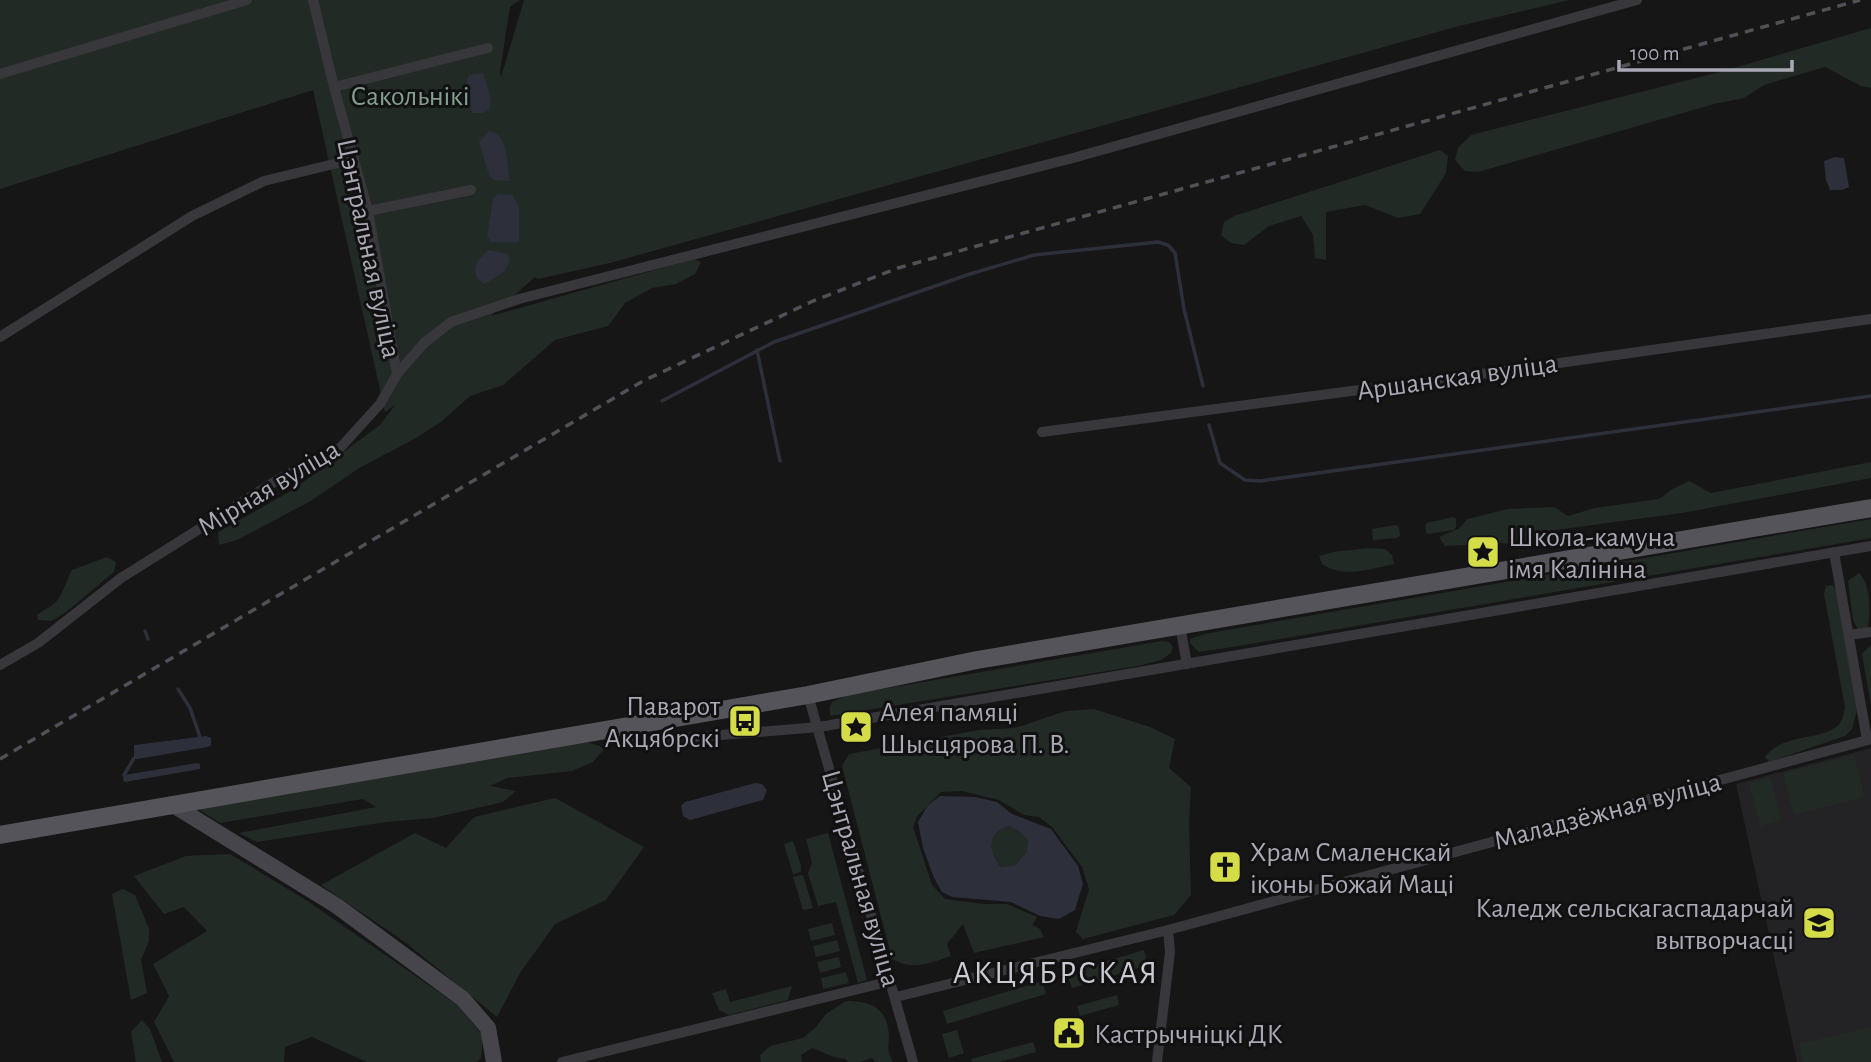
<svg xmlns="http://www.w3.org/2000/svg" width="1871" height="1062" font-family="'Alegreya Sans',sans-serif">
<style>
.built{fill:#232224}
.green{fill:#222a26}
.water{fill:#2d2f3a;fill-rule:evenodd}
.lines{fill:none;stroke-linecap:round;stroke-linejoin:round}
.stream{stroke:#2d2f3a;stroke-width:3.5}
.street{stroke:#38373c;stroke-width:10}
.secondary{stroke:#46454c;stroke-width:16}
.primary{stroke:#55545a;stroke-width:18}
.rail{stroke:#515057;stroke-width:3.5;stroke-dasharray:9 7;stroke-linecap:butt}
.labels{text-anchor:middle;stroke-width:6;stroke-linejoin:round;paint-order:stroke}
.park-label{font-size:28px;fill:#829f8f;stroke:#111112}
.street-label{font-size:28px;fill:#aaa9b6;stroke:#111112}
.poi-label{font-size:28px;fill:#aaa9b6;stroke:#111112;text-anchor:start}
.quarter-label{font-size:32px;letter-spacing:2px;fill:#cbcad2;stroke:#111112}
</style>
<rect width="100%" height="100%" fill="#161617"/>
<!-- built -->
<path class="built" d="M1871 748V1062H1797L1736 784Z"/>
<!-- green -->
<g class="green">
<path d="M0 0H520L510 7 500 71 501 77 524 0H1570L1459 26 610 263 538 279 535 277 491 316 694 259 701 262 695 274 676 284 652 288 625 303 608 326 555 340 503 385 470 396 442 421 418 437 361 467 309 502 237 540 219 545 218 532 291 491 380 425 395 405 385 412 313 90 0 189Z"/>
<path d="M1871 28V88L1861 86 1825 67 1764 85 1744 98 1714 104 1478 172 1465 171 1455 160 1458 148 1471 135 1720 72Z"/>
<path d="M1440 150 1448 156 1446 173 1420 214 1398 218 1365 205 1326 212V260L1315 258 1313 235 1301 216 1269 226 1244 245 1231 243 1221 235 1224 222 1234 216Z"/>
<path d="M1871 462V478L1682 513 1540 532 1521 545 1502 543 1445 546 1439 537 1460 528 1467 519 1508 509 1554 507 1568 516 1595 508 1659 499 1671 490 1689 481 1711 493Z"/>
<path d="M1453 517 1456 519V527L1454 530 1427 534 1425 526 1427 523Z"/>
<path d="M1871 519V538L1239 646 1199 652 1190 643V639L1204 634Z"/>
<path d="M1396 525 1399 527 1400 536 1397 538 1373 540 1372 529Z"/>
<path d="M1369 548 1385 549 1392 555 1394 564C1370 569 1344 579 1322 564L1319 556 1333 552Z"/>
<path d="M107 557 116 562 114 572C99 583 63 618 50 621 49 621 39 620 38 620L37 615C43 610 51 607 56 602 64 593 66 580 72 570Z"/>
<path d="M1859 573C1871 584 1871 616 1867 630H1858L1853 620 1848 581Z"/>
<path d="M1833 585 1837 593 1857 711 1852 729 1845 736 1769 762 1765 757C1785 731 1825 742 1840 723 1843 719 1844 712 1845 707L1824 594 1826 586Z"/>
<path d="M1162 641 1169 642 1173 647 1171 653 1161 660 1138 666 830 716V707L832 702 847 695Z"/>
<path d="M1871 645V706L1862 654Z"/>
<path d="M1094 709 1150 727 1175 739 1169 768 1191 787 1189 822 1191 895 1174 915 1083 939 1076 932 1089 889 1082 867 1052 827 1039 817 1024 815 999 800 962 791 941 792 917 816 913 827 932 885 945 899 984 904H1007L1037 917 1033 925 1040 929 1044 937 974 953 963 924 947 944 951 956C930 963 913 971 892 959L842 766 849 754 979 730 1015 728 1066 711Z"/>
<path d="M587 742 605 748 593 762 572 771 507 778 490 786 516 791 503 802 433 818 386 822 257 842 239 833 376 807 363 799 220 823 194 806 309 785Z"/>
<path d="M1854 755 1865 797 1794 815 1783 773Z"/>
<path d="M1770 777 1781 820 1760 826 1749 783Z"/>
<path d="M555 798 644 847 606 900 555 924 520 973 497 1017 405 942 321 885 415 833 446 848 474 817Z"/>
<path d="M1009 826 1020 832 1028 841 1026 853 1015 865 1001 867C988 852 987 832 1009 826Z"/>
<path d="M828 833 867 980 858 983 836 902 818 906 808 873 812 863 806 839Z"/>
<path d="M793 841 801 866V872L793 874 784 844Z"/>
<path d="M230 854 306 900 459 1006 483 1036 481 1058 477 1062H367L312 1037 285 1047 284 1062H174L154 1022 169 996 153 964 207 931 184 907 164 914 134 876 186 856Z"/>
<path d="M803 875 813 908 803 910 793 877Z"/>
<path d="M123 889 135 895 149 929V941L141 960 147 993 131 1000 112 894Z"/>
<path d="M832 923 835 935 811 941 808 929Z"/>
<path d="M837 940 840 951 816 957 813 946Z"/>
<path d="M1144 950 1148 965 1072 988 1067 973Z"/>
<path d="M839 957 841 967 820 973 817 962Z"/>
<path d="M846 972 849 983 823 989 821 978Z"/>
<path d="M1042 981 1046 994 947 1024 943 1011Z"/>
<path d="M792 986 788 1000 729 1015 719 1010 712 993 726 989 730 1002Z"/>
<path d="M1117 995 1119 1005 1080 1016 1077 1006Z"/>
<path d="M846 1001C870 1001 887 1007 889 1035 889 1049 886 1049 893 1062H876L872 1058 860 1062H848L846 1059C832 1058 824 1052 812 1048L801 1055 802 1062H761L760 1055 770 1046 803 1038 816 1027 826 1014Z"/>
<path d="M142 1020 150 1029 162 1062H136L131 1032Z"/>
<path d="M1871 1027V1062H1803L1799 1044Z"/>
<path d="M957 1030 964 1053 949 1058 942 1034Z"/>
<path d="M1033 1042 1036 1052 999 1062H972L971 1059Z"/>
</g>
<!-- water -->
<g class="water">
<path d="M483 73 491 100 489 110 483 113H473C468 101 463 87 469 75Z"/>
<path d="M489 131C509 134 507 165 510 181L494 180 489 175 479 142Z"/>
<path d="M1835 157 1844 158 1849 187 1842 190H1830L1826 180 1824 161Z"/>
<path d="M498 194 513 195 519 208V242H491L487 236 493 199Z"/>
<path d="M488 250 508 254 510 260 505 271 485 284C467 275 477 260 488 250Z"/>
<path d="M206 736 211 738V745L208 747 137 759 134 758V745Z"/>
<path d="M197 763 200 764V769L125 782 123 780 124 775Z"/>
<path d="M755 783 762 784 767 790 763 800 690 820 683 816 681 806 685 802Z"/>
<path d="M940 796 975 797 997 802 1012 814 1051 829 1078 866 1083 884 1075 910 1059 919 1040 916 1011 902 952 897 942 892 934 878 923 848 918 822 928 805ZM1009 826 1020 832 1028 841 1026 853 1015 865 1001 867C988 852 987 832 1009 826Z"/>
</g>
<g class="lines">
<!-- stream -->
<g class="stream">
<path d="M757 350 780 461"/>
<path d="M662 401 774 342 967 275 1034 255 1158 242 1168 245 1175 253 1184 309 1203 386"/>
<path d="M1209 425 1220 463 1245 480 1260 481 1871 396"/>
<path d="M145 631 148 639"/>
<path d="M178 689 190 708 200 737"/>
<path d="M124 775 134 758"/>
</g>
<!-- street -->
<g class="street">
<path d="M313 0 334 87 368 211 397 374"/>
<path d="M0 74 247 0"/>
<path d="M334 87 488 48"/>
<path d="M368 211 471 190"/>
<path d="M0 337 192 216 264 181 354 159"/>
<path d="M1042 432 1503 371 1871 319"/>
<path d="M1834 552 1867 740"/>
<path d="M1180 626 1187 664"/>
<path d="M1849 635 1871 632"/>
<path d="M0 665 38 643 121 578 279 479 340 448 380 404 397 374 424 343 451 322 519 299 1073 158 1637 0"/>
<path d="M808 695 913 1062"/>
<path d="M615 731 649 741 819 727 1871 546"/>
<path d="M896 997 1168 930 1871 739"/>
<path d="M562 1062 891 981"/>
<path d="M1157 1062 1170 952 1168 930"/>
</g>
<!-- secondary -->
<path class="secondary" d="M173 805 337 906 463 999 488 1028 494 1062"/>
<!-- primary -->
<path class="primary" d="M0 835 808 695 977 660 1871 508"/>
<!-- rail -->
<path class="rail" d="M0 759 643 381 813 301 898 268 1860 0"/>
</g>
<!-- icons -->
<defs>
<symbol id="sight-square" viewBox="-11 -11 22 22"><rect x="-9" y="-9" width="18" height="18" rx="4" fill="#d4dd48" stroke="#111112"/><path d="M0-6L1.8-2.2L6-1.7L2.9 1.2L3.7 5.4L0 3.3L-3.7 5.4L-2.9 1.2L-6-1.7L-1.8-2.2Z" fill="#111"/></symbol>
<symbol id="bus-square" viewBox="-11 -11 22 22"><rect x="-9" y="-9" width="18" height="18" rx="4" fill="#d4dd48" stroke="#111112"/><path d="M-5-6H5V4H4V6H2V4H-2V6H-4V4H-5ZM-3.5-4V0h7V-4ZM-3.5 1.2v1.5H-2V1.2ZM2 1.2v1.5H3.5V1.2Z" fill="#111"/></symbol>
<symbol id="church-square" viewBox="-11 -11 22 22"><rect x="-9" y="-9" width="18" height="18" rx="4" fill="#d4dd48" stroke="#111112"/><path d="M-1.2-6h2.4v3.5h3.3v2.4h-3.3V6h-2.4V-.1h-3.3v-2.4h3.3Z" fill="#111"/></symbol>
<symbol id="university-square" viewBox="-11 -11 22 22"><rect x="-9" y="-9" width="18" height="18" rx="4" fill="#d4dd48" stroke="#111112"/><path d="M0-5L7-2L0 1L-7-2ZM-4 1L0 2.5L4 1V4Q0 6-4 4Z" fill="#111"/></symbol>
<symbol id="civic-square" viewBox="-11 -11 22 22"><rect x="-9" y="-9" width="18" height="18" rx="4" fill="#d4dd48" stroke="#111112"/><path d="M-.6-6.5H3V-4.5H.6V-3L4-1V1h2V6H-6V1h2V-1L-.6-3ZM-1.2 2.5V6h2.4V2.5Z" fill="#111"/></symbol>
</defs>
<g fill-rule="evenodd">
<use href="#sight-square" x="1464" y="533" width="38" height="38"/>
<use href="#bus-square" x="726" y="702" width="38" height="38"/>
<use href="#sight-square" x="837" y="708" width="38" height="38"/>
<use href="#church-square" x="1206" y="848" width="38" height="38"/>
<use href="#university-square" x="1800" y="904" width="38" height="38"/>
<use href="#civic-square" x="1050" y="1014" width="38" height="38"/>
</g>
<g class="labels">
<!-- park labels -->
<g class="park-label">
<text x="410" y="105">Сакольнікі</text>
</g>
<!-- street labels -->
<g class="street-label">
<text transform="translate(370 248) rotate(78)" y="10">Цэнтральная вуліца</text>
<text transform="translate(1457 376) rotate(-8)" y="10">Аршанская вуліца</text>
<text transform="translate(268 487) rotate(-31)" y="10">Мірная вуліца</text>
<text transform="translate(1607 810) rotate(-15)" y="10">Маладзёжная вуліца</text>
<text transform="translate(862 878) rotate(74)" y="10">Цэнтральная вуліца</text>
</g>
<!-- poi labels -->
<g class="poi-label">
<text x="1508" y="546">Школа-камуна<tspan x="1508" dy="32">імя Калініна</tspan></text>
<text x="720" y="715" text-anchor="end">Паварот<tspan x="720" dy="32">Акцябрскі</tspan></text>
<text x="880" y="721">Алея памяці<tspan x="880" dy="32">Шысцярова П. В.</tspan></text>
<text x="1250" y="861">Храм Смаленскай<tspan x="1250" dy="32">іконы Божай Маці</tspan></text>
<text x="1794" y="917" text-anchor="end">Каледж сельскагаспадарчай<tspan x="1794" dy="32">вытворчасці</tspan></text>
<text x="1094" y="1043">Кастрычніцкі ДК</text>
</g>
<!-- quarter labels -->
<g class="quarter-label">
<text x="1056" y="983">АКЦЯБРСКАЯ</text>
</g>
</g>
<!-- scale -->
<path d="M1619 60v10h173v-10" fill="none" stroke="#aaa9b6" stroke-width="3.5"/>
<text x="1630" y="60" font-size="21" fill="#aaa9b6" stroke="#111112" stroke-width="5" paint-order="stroke">100 m</text>
</svg>
